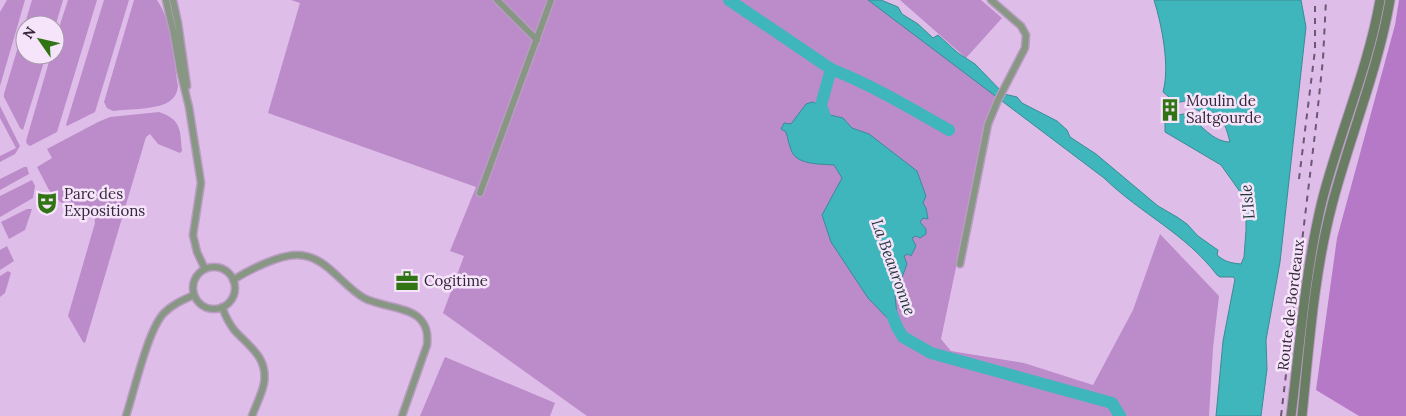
<svg xmlns="http://www.w3.org/2000/svg" width="1406" height="416" font-family="Lora,serif">
<style>
.green{fill:#bc8bca}
.forest{fill:#b679c7}
.water{fill:#3eb6bb;stroke:#3b8b94}
.lines{fill:none;stroke-linecap:round;stroke-linejoin:round}
.river{stroke:#3eb6bb;stroke-width:12}
.minor-casing{stroke:#b99cc2;stroke-width:9}
.secondary-casing{stroke:#b99cc2;stroke-width:11}
.minor{stroke:#889784;stroke-width:6}
.secondary{stroke:#687d62;stroke-width:9}
.rail{stroke:#6c5872;stroke-width:2;stroke-dasharray:6 6;stroke-linecap:butt}
.labels{text-anchor:middle;stroke-width:5;stroke-linejoin:round;paint-order:stroke}
.poi-label{font-size:15px;fill:#342738;stroke:#f6e4fb;text-anchor:start}
.street-label{font-size:15px;fill:#342738;stroke:#f6e4fb}
.water-label{font-size:16px;font-style:italic;fill:#1d3738;stroke:#f6e4fb}
</style>
<rect width="100%" height="100%" fill="#dfbde9"/>
<!-- green -->
<g class="green">
<path d="M7 0H25L0 86V12Z"/>
<path d="M32 0H63L55 27V25H25V55H46L23 130 20 128 4 97V94Z"/>
<path d="M68 0H97L57 132 30 146 27 144 26 141 51 55H55V40Z"/>
<path d="M104 0H129L95 112 67 126 66 125Z"/>
<path d="M134 0H157C173 23 173 59 178 86 177 92 176 96 171 100 161 110 127 109 113 111L107 108 104 102Z"/>
<path d="M291 0H872L996 95 986 124 941 339 951 351 1024 363 1093 385 1133 310 1160 234 1219 296 1213 348 1209 416H587L443 313 464 256 450 251 476 187 268 113 300 3Z"/>
<path d="M900 0H981L1002 18 966 58Z"/>
<path d="M0 106 20 146 15 154 0 162V156L16 148 0 118Z"/>
<path d="M159 112C182 120 180 130 182 151L180 153 158 144 150 134 146 137 85 343 83 342 68 316 95 223 94 215 90 212 60 202 49 190 37 167 52 158 47 149 98 122 110 117Z"/>
<path d="M24 167H27L29 174 0 190V179Z"/>
<path d="M32 180 35 186 33 198 0 217V196Z"/>
<path d="M27 209H32L25 230 9 239 1 222Z"/>
<path d="M7 246 14 261 0 270V250Z"/>
<path d="M8 271 11 273 5 293 0 297V276Z"/>
<path d="M445 357 555 403 550 416H420Z"/>
</g>
<!-- forest -->
<path class="forest" d="M1399 0H1406V416H1359L1316 390 1337 238 1395 25Z"/>
<!-- water -->
<g class="water">
<path d="M868 0H881L898 7 902 14 918 24 933 38 938 35 958 53 975 64 1004 94 1017 97 1022 103 1057 121 1067 130 1070 137 1096 154 1158 206 1177 217 1187 224 1198 236 1215 248 1218 250 1217 255C1225 262 1231 263 1241 264L1244 257 1246 230V206L1243 196 1221 165 1165 132V117L1190 113C1199 125 1214 142 1230 142 1227 131 1224 116 1211 112 1205 110 1209 112 1203 112 1196 111 1190 105 1185 101L1176 103 1163 92C1170 66 1162 26 1154 0H1301L1306 27 1280 262 1266 340 1267 369 1261 416H1216L1223 341 1235 279 1233 277H1220L1217 275C1185 233 1141 214 1104 178Z"/>
<path d="M812 102 821 105 830 115 843 118 852 128 869 134 917 171 926 196 923 203 926 208 928 219 923 218 920 222 926 229V234L920 238 916 236 912 238 916 246 911 256 908 254 904 256 907 264 895 296 898 324 897 328 868 298 831 242 822 215 842 178 834 165C821 164 798 165 792 152 789 146 788 138 786 132L781 129 784 123 791 124 806 104Z"/>
</g>
<g class="lines">
<!-- river -->
<g class="river">
<path d="M729 0 831 69 821 105 826 120"/>
<path d="M831 69C872 85 910 108 949 130"/>
<path d="M891 312 897 327 903 337 931 353 1112 403 1120 416"/>
</g>
<defs>
<g id="minor">
<path d="M166 0 174 35 180 70 189 107 201 183 193 235 197 252 205 269"/>
<path d="M173 0 178 23 187 86"/>
<path d="M497 0 537 40"/>
<path d="M480 193 551 0"/>
<path d="M960 264 988 124 998 100 1025 48 1026 35 1021 26 991 0"/>
<circle cx="214" cy="288" r="21"/>
<path d="M233 280C249 270 278 255 297 255 326 255 341 285 364 298 379 306 407 307 418 317 427 325 428 334 427 345L402 416"/>
<path d="M222 307C225 315 229 324 235 331 250 347 268 358 264 383 262 394 256 405 252 416"/>
<path d="M126 416C134 392 148 329 164 313 173 304 183 300 194 295"/>
</g>
<g id="secondary">
<path d="M1291 416C1300 344 1305 271 1322 201 1339 134 1368 69 1380 0"/>
<path d="M1302 416C1309 346 1314 273 1332 205 1350 136 1378 70 1390 0"/>
</g>
</defs>
<!-- minor casing -->
<use href="#minor" class="minor-casing"/>
<!-- secondary casing -->
<use href="#secondary" class="secondary-casing"/>
<!-- minor -->
<use href="#minor" class="minor"/>
<!-- secondary -->
<use href="#secondary" class="secondary"/>
<!-- rail -->
<g class="rail">
<path d="M1299 179 1315 50V0"/>
<path d="M1281 416 1316 125 1323 59 1326 0"/>
</g>
</g>
<!-- icons -->
<defs>
<symbol id="building-bare" viewBox="-9 -9 18 18"><path d="M-4-6H4V6H1V3H-1V6H-4ZM-2.5-4.3h1.7v1.8h-1.7ZM.8-4.3h1.7v1.8H.8ZM-2.5-1h1.7V.8h-1.7ZM.8-1h1.7V.8H.8Z" fill="#307413" stroke="#f6e4fb" stroke-width="2.5" paint-order="stroke"/></symbol>
<symbol id="theatre-bare" viewBox="-9 -9 18 18"><path d="M-5-5.5Q0-4 5-5.5V0Q5 5 0 6Q-5 5-5 0ZM-3.3-2.5H-1v1.5H-3.3ZM1-2.5H3.3v1.5H1ZM-2.8 1Q0 5.5 2.8 1Z" fill="#307413" stroke="#f6e4fb" stroke-width="2.5" paint-order="stroke"/></symbol>
<symbol id="office-bare" viewBox="-9 -9 18 18"><path d="M-6-3h4V-5.5h4V-3h4V5H-6ZM-1-4.5V-3h2v-1.5ZM-6 0V1H6V0Z" fill="#307413" stroke="#f6e4fb" stroke-width="2.5" paint-order="stroke"/></symbol>
</defs>
<g fill-rule="evenodd">
<use href="#building-bare" x="1154" y="94" width="32" height="32"/>
<use href="#theatre-bare" x="31" y="187" width="32" height="32"/>
<use href="#office-bare" x="391" y="265" width="32" height="32"/>
</g>
<g class="labels">
<!-- poi labels -->
<g class="poi-label">
<text x="1186" y="106">Moulin de<tspan x="1186" dy="17">Saltgourde</tspan></text>
<text x="64" y="199">Parc des<tspan x="64" dy="17">Expositions</tspan></text>
<text x="424" y="286">Cogitime</text>
</g>
<!-- street labels -->
<g class="street-label">
<text transform="translate(1291 305) rotate(-83)" y="5">Route de Bordeaux</text>
</g>
<!-- water labels -->
<g class="water-label">
<text transform="translate(1247 202) rotate(-96)" y="6">L'Isle</text>
<text transform="translate(894 267) rotate(70)" y="6">La Beauronne</text>
</g>
</g>
<!-- north arrow -->
<g transform="translate(40 40) rotate(304)"><circle r="24" fill="#f6e4fb" stroke="#a898ad"/>
<path d="M0-4L9 19L0 12L-9 19Z" fill="#307413"/>
<text y="-8" font-size="14" font-weight="bold" text-anchor="middle" fill="#342738">N</text>
</g>
</svg>
